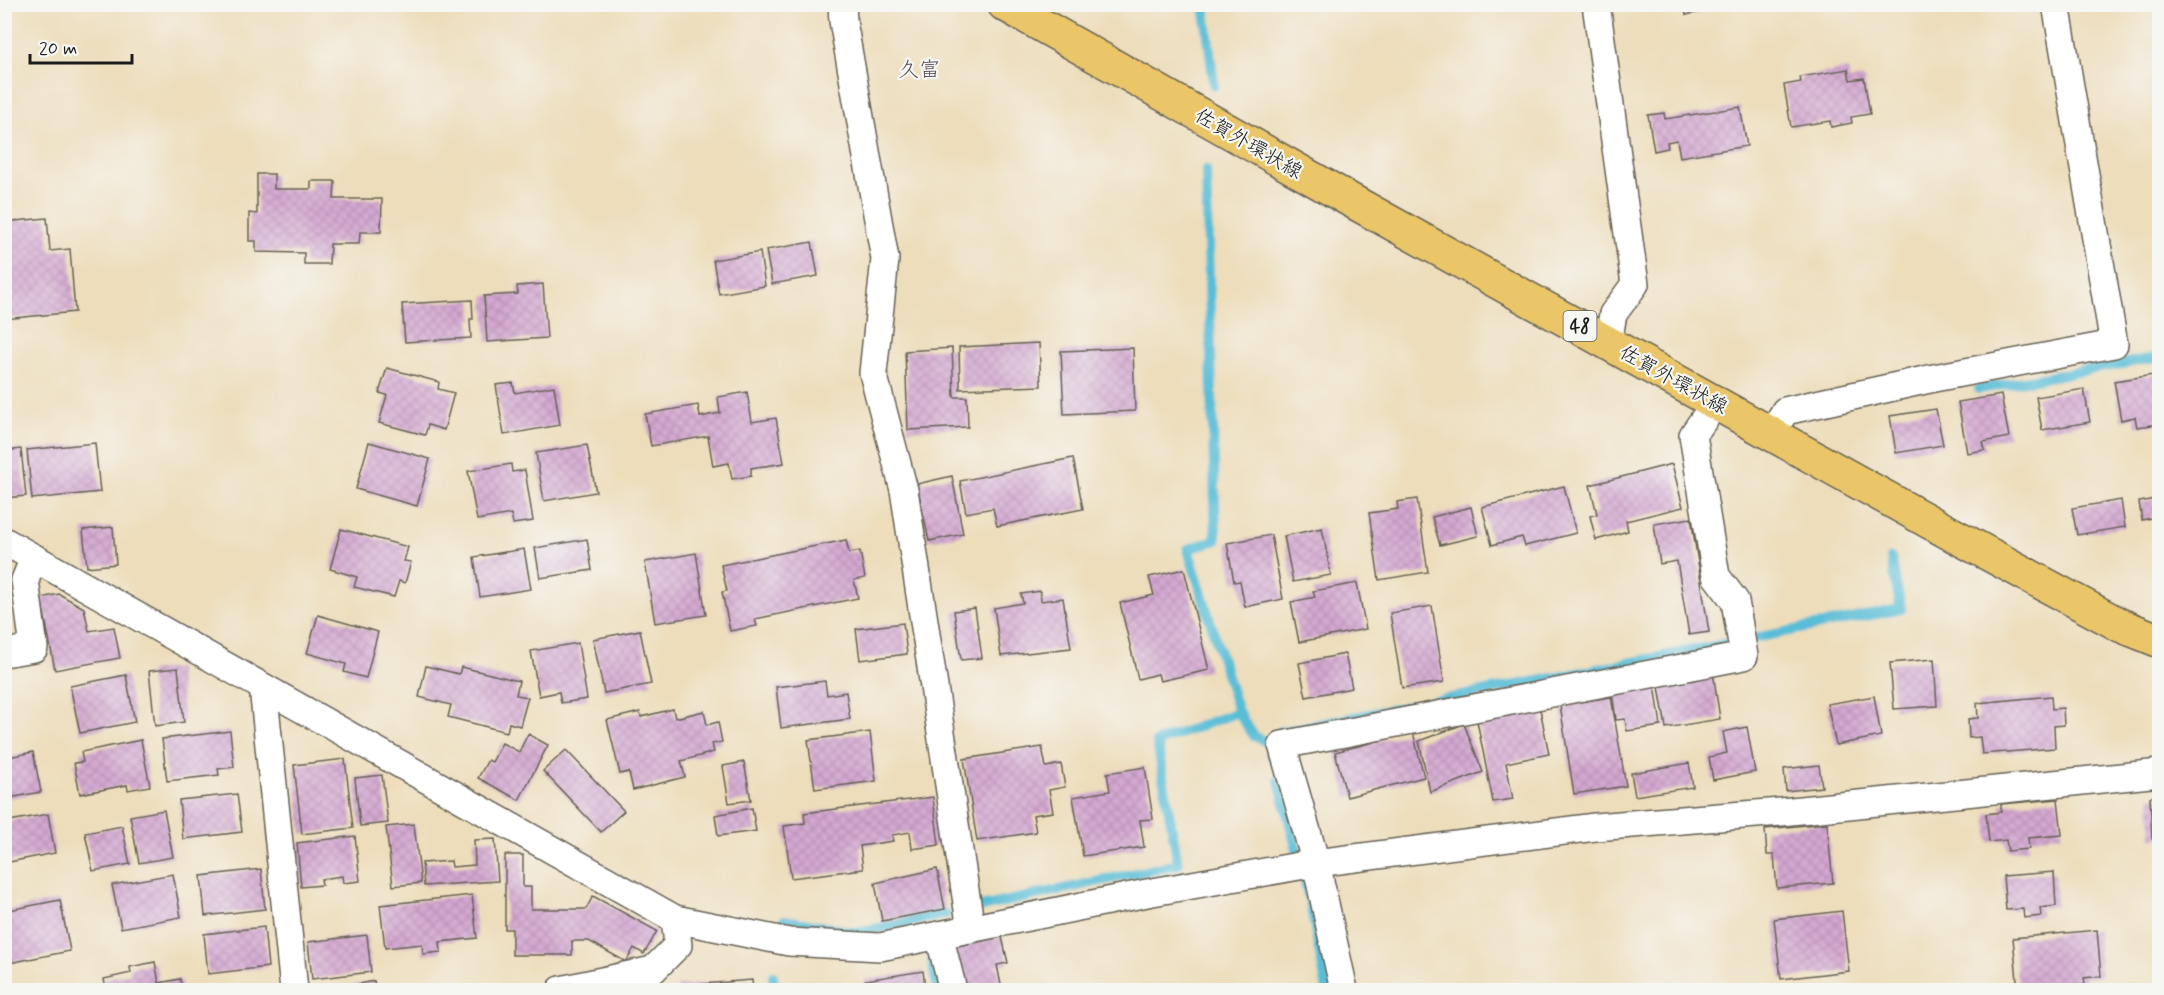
<svg xmlns="http://www.w3.org/2000/svg" width="2164" height="995" font-family="Mynerve,'Klee One',sans-serif">
<style>
.lines{fill:none;stroke-linecap:round;stroke-linejoin:round}
.stream{stroke:#59bdd7;stroke-width:10}
.building{fill:url(#building-cross-hatch)}
.street-casing{stroke:#656054;stroke-width:30}
.primary-casing{stroke:#656054;stroke-width:36}
.street{stroke:#fff;stroke-width:27}
.primary{stroke:#eac669;stroke-width:33}
.labels{text-anchor:middle;stroke-width:4.5;stroke-linejoin:round;paint-order:stroke}
.shield{fill:#f6f6f2;stroke:#5d5d5c;stroke-width:1.5}
.shield-label{font-size:18px;font-weight:bold;fill:#1c1c1c}
.street-label{font-size:20px;fill:#1c1c1c;stroke:#f6f6f2}
.neighbourhood-label{font-size:21px;fill:#5c4d5b;stroke:#f6f6f2}
</style>
<defs>
<pattern id="building-cross-hatch" width="8" height="8" patternUnits="userSpaceOnUse" patternTransform="scale(1.5)"><rect width="8" height="8" fill="#d4a8d1"/><path d="M0 0l8 8M0 8l8-8" fill="none" stroke="#b590b3"/></pattern>
</defs>
<rect width="100%" height="100%" fill="#f6f6f2"/>
<filter id="ink" filterUnits="userSpaceOnUse"><feTurbulence type="fractalNoise" baseFrequency=".0167" numOctaves="2"/><feDisplacementMap in="SourceGraphic" scale="12" xChannelSelector="R" yChannelSelector="G"/><feConvolveMatrix kernelMatrix="1 2 1 2 8 2 1 2 1" color-interpolation-filters="sRGB"/></filter>
<filter id="wash" filterUnits="userSpaceOnUse"><feTurbulence type="fractalNoise" baseFrequency=".008" numOctaves="4" result="noise"/><feDisplacementMap in="SourceGraphic" scale="24" xChannelSelector="R" yChannelSelector="G"/><feGaussianBlur stdDeviation="1.35" result="paint"/><feColorMatrix in="noise" values="0 0 0 0 0 0 0 0 0 0 0 0 0 0 0 0 0 1.4 0 .05"/><feComposite in="paint" operator="in"/></filter>
<g filter="url(#wash)">
<rect width="100%" height="100%" fill="#edddbb"/>
<g class="lines">
<!-- stream -->
<g class="stream">
<path d="M1204 4 1214 85"/>
<path d="M1206 170 1216 540 1188 549 1238 712 1254 736 1269 743 1272 757"/>
<path d="M1979 389 2160 357"/>
<path d="M1273 739 1280 732 1901 609 1891 558"/>
<path d="M1279 780 1310 902 1327 990"/>
<path d="M981 907 1178 864 1157 742 1238 712"/>
<path d="M784 920 857 933 946 914"/>
<path d="M932 961 938 990"/>
<path d="M773 976 774 990"/>
</g>
</g>
<g id="blocks">
<!-- building -->
<g class="building">
<path d="M1684 4H1708V6L1699 7 1700 12 1686 15Z"/>
<path d="M1848 69 1850 80 1864 78 1870 114 1851 117 1852 123 1831 127 1830 121 1791 127 1784 85 1801 82 1800 77Z"/>
<path d="M1740 107 1747 146 1680 157 1677 140 1667 142 1668 148 1654 151 1648 115 1664 113 1665 119Z"/>
<path d="M257 174H274V189H311V181H335L334 199H382L381 232H360L359 244H330L329 264H304V253L256 252V241H249V213L257 214Z"/>
<path d="M47 218 50 251 70 249 75 312 4 319V222Z"/>
<path d="M812 242 818 276 772 284 766 250Z"/>
<path d="M760 252 765 286 719 294 713 260Z"/>
<path d="M543 284 547 338 487 342 484 296 518 294 517 286Z"/>
<path d="M472 300 473 319H470L471 338 405 342 402 304Z"/>
<path d="M1039 343 1041 386 960 389 959 347Z"/>
<path d="M952 348 954 397H967L968 427 908 430 905 351Z"/>
<path d="M1133 348 1135 411 1064 414 1061 351Z"/>
<path d="M387 368 439 382 438 389 454 393 444 430 428 425 425 435 379 423 387 395 379 393Z"/>
<path d="M2160 374V424L2137 427 2135 417 2121 420 2114 381Z"/>
<path d="M513 383 515 393 554 386 560 425 504 435 496 385Z"/>
<path d="M2084 389 2090 422 2042 430 2036 397Z"/>
<path d="M747 392 752 422 776 418 784 463 751 468V476L732 479 729 463 713 466 708 436 651 446 645 414 698 405 700 417 720 413 718 397Z"/>
<path d="M2001 395 2009 437 1983 442 1985 450 1967 453 1958 402Z"/>
<path d="M1936 409 1943 445 1896 453 1890 416Z"/>
<path d="M369 442 430 459 417 506 356 489Z"/>
<path d="M95 443 100 492 32 499 27 450Z"/>
<path d="M587 445 596 492 544 501 536 453Z"/>
<path d="M21 449 26 496 4 498V451Z"/>
<path d="M1073 458 1083 509 997 526 993 508 966 513 960 481Z"/>
<path d="M511 464 512 472 525 470 533 521 513 524 511 514 477 520 468 471Z"/>
<path d="M1672 464 1683 507 1626 521 1628 531 1596 540 1590 516 1597 514 1590 485Z"/>
<path d="M952 476 963 534 929 541 917 484Z"/>
<path d="M1564 486 1576 533 1525 546 1522 537 1492 545 1482 507Z"/>
<path d="M2160 498V532H2158L2156 517 2142 520 2139 502Z"/>
<path d="M1417 499 1428 572 1379 580 1369 513 1398 509 1397 502Z"/>
<path d="M2121 500 2125 527 2077 535 2072 508Z"/>
<path d="M1471 507 1478 536 1440 545 1432 517Z"/>
<path d="M1691 518 1709 632 1689 635 1677 561 1660 564 1654 524Z"/>
<path d="M113 527 116 564 87 567 83 530Z"/>
<path d="M1322 528 1331 575 1293 582 1284 536Z"/>
<path d="M341 529 408 547 404 561 411 562 405 583 399 581 394 597 354 587 357 577 330 569Z"/>
<path d="M1271 535 1283 599 1245 607 1240 581 1234 582 1227 543Z"/>
<path d="M587 539 592 570 540 578 535 548Z"/>
<path d="M846 540 849 553 860 551 865 578 854 580 858 598 755 619 757 626 730 631 722 592 727 591 721 565Z"/>
<path d="M524 549 531 589 480 597 474 557Z"/>
<path d="M696 553 706 615 655 623 645 562Z"/>
<path d="M1184 569 1209 670 1160 681 1158 674 1138 679 1120 603 1154 595 1149 577Z"/>
<path d="M1357 583 1366 629 1299 642 1291 602 1315 597 1313 591Z"/>
<path d="M1040 591 1041 601 1063 598 1071 648 1001 656 994 608 1023 603 1021 594Z"/>
<path d="M59 594 84 608 89 631 114 627 120 658 55 670 41 598Z"/>
<path d="M1432 606 1444 682 1402 688 1390 613Z"/>
<path d="M975 608 982 658 961 660 954 611Z"/>
<path d="M318 615 378 632 366 678 344 672 346 664 307 653Z"/>
<path d="M903 623 907 654 860 660 856 629Z"/>
<path d="M640 630 651 684 604 693 593 639Z"/>
<path d="M578 643 587 699 561 703 559 692 539 696 531 651Z"/>
<path d="M1345 654 1352 688 1306 697 1299 663Z"/>
<path d="M1934 659 1937 706 1894 709 1890 663Z"/>
<path d="M426 666 459 674 461 667 519 681 516 695 528 697 520 726 509 723 507 732 448 717 451 705 419 697Z"/>
<path d="M178 668 184 722 155 726 149 671Z"/>
<path d="M1713 672 1720 719 1666 728 1658 681Z"/>
<path d="M126 675 135 722 80 733 70 686Z"/>
<path d="M825 681 827 695 846 692 850 719 781 728 776 687Z"/>
<path d="M1655 685 1661 726 1627 731 1625 719 1616 720 1612 692Z"/>
<path d="M1874 696 1881 736 1836 745 1827 704Z"/>
<path d="M2051 696 2052 709 2063 708 2064 725 2054 726 2055 748 1982 754 1980 737 1969 738 1968 719 1978 718 1977 703Z"/>
<path d="M1611 697 1626 786 1574 794 1560 705Z"/>
<path d="M673 709 675 718 704 711 707 725 718 722 722 742 712 744 714 752 681 761 685 777 633 790 629 772 620 774 607 720 640 712 641 717Z"/>
<path d="M1540 709 1549 754 1506 763 1513 799 1493 802 1477 721Z"/>
<path d="M1464 724 1483 772 1430 792 1419 741Z"/>
<path d="M1747 727 1755 772 1713 780 1709 757 1727 753 1723 732Z"/>
<path d="M230 731 234 767 218 769 219 775 167 781 162 739Z"/>
<path d="M870 732 876 781 815 789 808 740Z"/>
<path d="M1413 732 1424 777 1347 797 1335 752Z"/>
<path d="M528 734 548 745 519 800 478 778 488 760 492 762 502 743 519 752Z"/>
<path d="M141 740 150 786 128 790 127 785 80 794 74 763 83 762 81 752Z"/>
<path d="M1042 747 1046 767 1061 764 1065 787 1049 790 1053 812 1033 815 1036 832 977 841 964 759Z"/>
<path d="M566 750 624 811 601 832 543 771Z"/>
<path d="M33 752 41 792 4 799V758Z"/>
<path d="M345 759 353 828 302 834 294 765Z"/>
<path d="M744 762 751 800 729 803 723 766Z"/>
<path d="M1689 763 1693 787 1635 796 1631 773Z"/>
<path d="M1819 765 1822 787 1786 791 1784 769Z"/>
<path d="M1145 767 1153 819 1140 820 1144 847 1083 856 1073 797 1110 791 1107 773Z"/>
<path d="M382 775 388 823 360 826 355 778Z"/>
<path d="M237 794 242 832 183 839 179 800Z"/>
<path d="M2160 796V838L2152 839 2150 797Z"/>
<path d="M933 797 939 845 912 849 910 832 892 835 893 841 860 846 863 869 791 878 784 826 805 823 804 813Z"/>
<path d="M2058 799 2062 835 2028 838 2029 849 2008 851 2006 840 1989 842 1986 814 2001 812V804Z"/>
<path d="M752 808 756 831 718 836 715 815Z"/>
<path d="M164 810 173 857 139 863 130 816Z"/>
<path d="M48 814 55 853 4 863V822Z"/>
<path d="M1827 823 1833 883 1777 888 1774 855H1767L1765 829Z"/>
<path d="M414 824 421 883 393 886 386 827Z"/>
<path d="M122 826 130 864 93 871 85 833Z"/>
<path d="M355 836 360 881 343 883 342 876 321 879 322 885 301 887 297 843Z"/>
<path d="M495 839 498 881 424 886 422 863 451 861 452 867 475 865 474 840Z"/>
<path d="M505 855H523V887H531V909H586L593 896 657 931 644 954 634 948 626 962 589 941H572V955H512V929H505Z"/>
<path d="M261 869 265 909 205 916 201 876Z"/>
<path d="M937 869 945 909 882 921 875 883Z"/>
<path d="M2054 872 2056 906 2040 908 2041 916 2024 918 2023 909 2006 910 2003 876Z"/>
<path d="M173 874 181 917 121 928 112 885Z"/>
<path d="M472 895 477 938 440 942 441 952 423 954 422 944 385 948 380 905Z"/>
<path d="M60 900 70 951 4 964V911Z"/>
<path d="M1842 911 1849 971 1781 979 1774 919Z"/>
<path d="M264 927 268 967 208 974 204 934Z"/>
<path d="M2097 930 2101 976 2084 978 2085 985 2018 990 2013 938Z"/>
<path d="M367 935 371 972 312 979 308 942Z"/>
<path d="M1002 937 1008 963 997 965 1002 990H962L953 947Z"/>
<path d="M155 962 159 983 180 979 182 990H106L104 979 131 973 130 967Z"/>
<path d="M923 971 925 987 933 986V990H867L865 980Z"/>
<path d="M752 980 753 990H678L677 986Z"/>
<path d="M374 981 376 990H345V987Z"/>
<path d="M860 987 861 990H841V989Z"/>
</g>
</g>
</g>
<g filter="url(#ink)">
<use href="#blocks" fill-opacity="0" stroke="#656054" stroke-width="1.5"/>
<g class="lines">
<defs>
<g id="street">
<path d="M842 4 843 21 885 259 873 373 904 490 971 929"/>
<path d="M1596 4 1635 284 1613 314 1608 342"/>
<path d="M1772 433 1785 411 1934 378 2114 344 2056 4"/>
<path d="M4 541 675 919 789 942 880 947 1147 893 1316 863 1595 827 1781 812 2160 773"/>
<path d="M4 653 34 648 25 580 34 558"/>
<path d="M263 687 294 990"/>
<path d="M939 935 953 990"/>
<path d="M561 990 653 970 678 945 675 919"/>
<path d="M1344 990 1316 863 1282 745 1744 656 1735 601 1716 576 1693 435 1716 402"/>
</g>
<path id="primary" d="M1004 4 1352 201 1946 531 2120 625 2160 641"/>
</defs>
<!-- street casing -->
<use href="#street" class="street-casing"/>
<!-- primary casing -->
<use href="#primary" class="primary-casing"/>
<!-- street -->
<use href="#street" class="street"/>
<!-- primary -->
<use href="#primary" class="primary"/>
</g>
</g>
<g class="labels">
<!-- shield labels -->
<rect class="shield" x="1563.5" y="311" width="33" height="30" rx="4.5"/>
<g class="shield-label">
<text x="1580" y="332">48</text>
</g>
<!-- street labels -->
<g class="street-label">
<text transform="translate(1249 143) rotate(30)" y="7">佐賀外環状線</text>
<text transform="translate(1674 379) rotate(29)" y="7">佐賀外環状線</text>
</g>
<!-- neighbourhood labels -->
<g class="neighbourhood-label">
<text x="919" y="76">久富</text>
</g>
</g>
<!-- margin -->
<rect width="2164" height="995" fill="none" stroke="#f6f6f2" stroke-width="24"/>
<!-- scale -->
<path d="M30 54v9h102v-9" fill="none" stroke="#1c1c1c" stroke-width="3"/>
<text x="39" y="54" font-size="18" fill="#1c1c1c" stroke="#f6f6f2" stroke-width="4.5" paint-order="stroke">20 m</text>
</svg>
